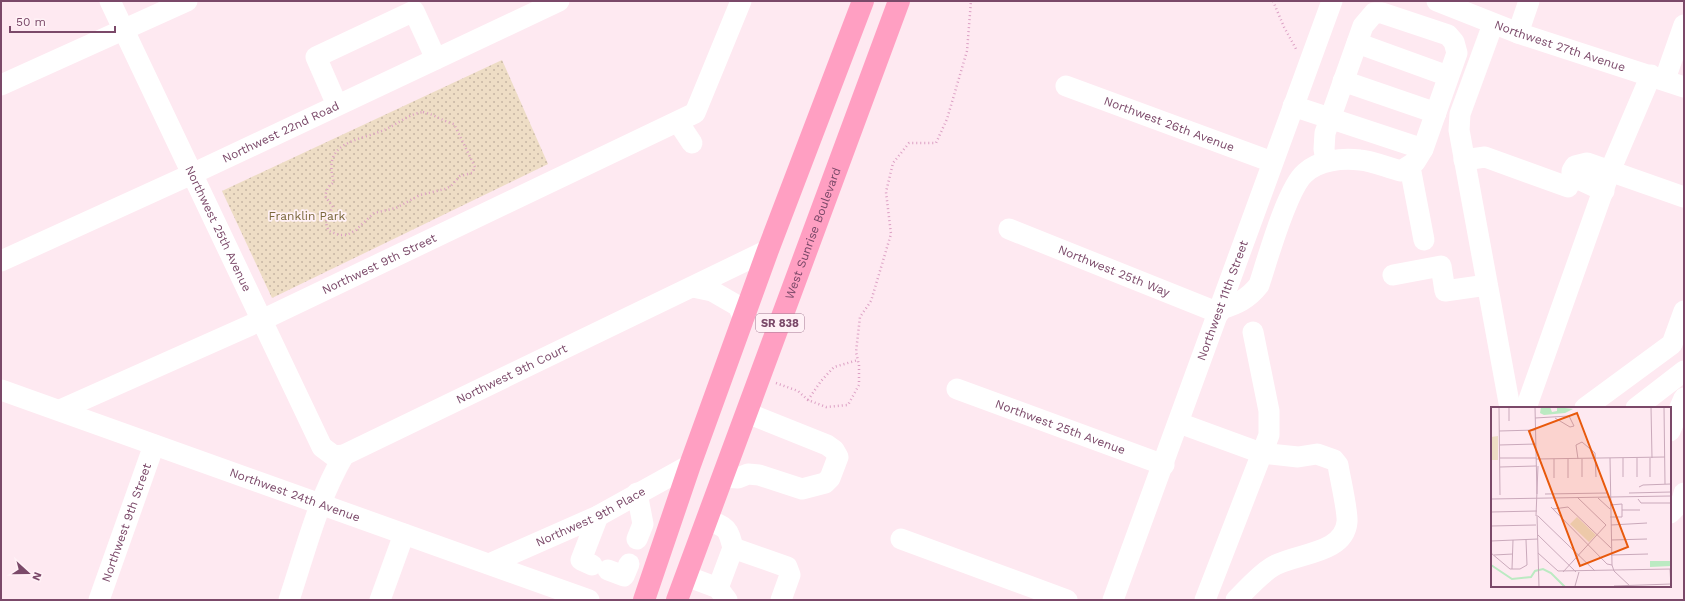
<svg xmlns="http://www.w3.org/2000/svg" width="1685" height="601" font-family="'Work Sans',sans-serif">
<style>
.park{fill:url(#park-dots)}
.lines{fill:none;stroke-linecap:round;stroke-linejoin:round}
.path{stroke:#dca0c4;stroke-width:2.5;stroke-dasharray:1 3;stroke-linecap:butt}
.minor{stroke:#fff;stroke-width:21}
.major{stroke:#ff9fc2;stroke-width:22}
.labels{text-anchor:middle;stroke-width:3.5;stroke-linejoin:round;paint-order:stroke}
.shield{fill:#fff1f6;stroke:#a37b93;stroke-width:1}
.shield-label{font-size:11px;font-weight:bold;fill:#7b4969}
.street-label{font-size:12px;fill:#7b4969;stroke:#fff1f6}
.park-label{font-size:12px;fill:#7b693d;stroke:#fff1f6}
.inset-river{fill:none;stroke:#bbeac2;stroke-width:2}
.inset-road{fill:none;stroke:#caa9bb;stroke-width:1}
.view{fill:#e8590c;fill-opacity:0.15;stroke:#e8590c;stroke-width:2}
.inset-edge{fill:none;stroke:#7b4969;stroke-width:2}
</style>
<defs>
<pattern id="park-dots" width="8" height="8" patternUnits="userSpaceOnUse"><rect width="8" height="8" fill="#eeddc5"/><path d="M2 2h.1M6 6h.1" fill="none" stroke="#c6b5a4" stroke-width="1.8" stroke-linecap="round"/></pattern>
</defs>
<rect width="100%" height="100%" fill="#fee9f1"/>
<!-- park -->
<path class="park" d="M502 60 548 164 272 298 222 191Z"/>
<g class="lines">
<!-- path -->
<g class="path">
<path d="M1273 1 1284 27 1296 49"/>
<path d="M423 112C436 115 442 121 454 124L475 167 472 173 460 176 451 186 445 189 420 195 396 208 374 213 356 230 347 235H339L329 231C323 221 328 216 333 207L325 196 328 187 334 182C321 141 359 141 384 130 398 124 408 114 423 112Z"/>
<path d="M776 383 798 391 808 400 826 407 848 405 859 385V365L856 352 860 317 871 301 891 234 886 192 893 163 909 143H936L947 119 967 51 971 1"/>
<path d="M808 400 821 381 834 367 858 360"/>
</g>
<!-- minor -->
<g class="minor">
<path id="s1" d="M110 1 322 447 334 456 344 455 768 250"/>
<path id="s2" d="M1437 1 1518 33 1684 87"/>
<path d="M1493 24 1460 114 1459 130 1510 408"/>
<path d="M1518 33 1529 1"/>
<path d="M1357 43 1448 76"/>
<path d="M1665 79 1684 25"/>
<path d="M1343 81 1436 113"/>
<path d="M1 85 187 1"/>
<path id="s3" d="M1066 86 1272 162"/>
<path d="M337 105 316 57 414 11 436 59"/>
<path d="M1293 106 1423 149"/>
<path d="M678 122 692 143"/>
<path d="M1464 160 1485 157 1568 187"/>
<path d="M1410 167 1424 240"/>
<path d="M1604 191 1572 176V171L1575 166 1587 163 1684 197"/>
<path id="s4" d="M1009 229 1219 313"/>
<path id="s5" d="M1 261 192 174 559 1"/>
<path d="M1393 275 1441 266 1445 291 1487 285"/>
<path d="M693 287 712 291 738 306 744 319"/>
<path d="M1221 309C1237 304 1248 299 1259 285 1267 261 1287 188 1305 173 1319 160 1342 158 1360 160 1373 161 1388 168 1401 171L1415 162 1423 149 1457 53 1454 42 1448 35 1382 13H1374L1363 26 1325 133 1324 149 1326 162"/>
<path id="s6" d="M957 389 1164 465"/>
<path id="s7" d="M1 390 589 600"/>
<path d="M1526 408 1610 171 1651 75"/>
<path d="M1585 408 1672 344 1684 311"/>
<path d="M1636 408 1684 371"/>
<path id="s8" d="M60 410 262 320 695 113 741 1"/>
<path d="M1179 423 1261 453 1298 457 1317 454 1334 460 1338 465C1340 478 1348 511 1347 522 1344 555 1294 553 1272 567 1259 575 1247 589 1236 600"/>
<path d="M1670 431 1684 398"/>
<path d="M723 477 738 478 748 474 759 475 802 489 825 483 830 478 838 457 834 450 827 445 747 413"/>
<path d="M637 493 643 524 637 539"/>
<path d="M1670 513 1682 501 1684 493"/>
<path d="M707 520C727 527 728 528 733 548"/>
<path d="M901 539 1067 600"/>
<path id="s9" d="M489 564 598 516 690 465"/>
<path d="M592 565 581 560 598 516"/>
<path d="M608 570 624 576 629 564"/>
<path d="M686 576 718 588 727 600"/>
<path d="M718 588 733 548 787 567 790 575 781 600"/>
<path id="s10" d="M99 600 154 445"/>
<path d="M289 600C305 552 318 499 344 455"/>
<path d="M380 600 404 534"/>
<path id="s11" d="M1113 600 1332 1"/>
<path d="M1205 600 1269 435V411L1253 332"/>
</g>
<!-- major -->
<g class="major">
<path d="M644 600 690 465 768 250 863 1"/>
<path id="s12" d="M677 600 899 1"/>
</g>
</g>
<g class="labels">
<!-- shield labels -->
<rect class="shield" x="756" y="314" width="48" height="18" rx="3"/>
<g class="shield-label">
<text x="780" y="327">SR 838</text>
</g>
<!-- street labels -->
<g class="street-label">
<text dy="4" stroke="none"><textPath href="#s2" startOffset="131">Northwest 27th Avenue</textPath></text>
<text dy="4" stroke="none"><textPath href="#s3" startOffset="110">Northwest 26th Avenue</textPath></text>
<text dy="4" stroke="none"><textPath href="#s5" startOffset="308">Northwest 22nd Road</textPath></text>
<text dy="4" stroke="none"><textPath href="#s1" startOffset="252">Northwest 25th Avenue</textPath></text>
<text dy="4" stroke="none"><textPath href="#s12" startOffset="391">West Sunrise Boulevard</textPath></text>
<text dy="4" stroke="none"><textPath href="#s8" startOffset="351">Northwest 9th Street</textPath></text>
<text dy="4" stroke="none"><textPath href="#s4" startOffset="113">Northwest 25th Way</textPath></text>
<text dy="4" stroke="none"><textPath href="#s11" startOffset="319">Northwest 11th Street</textPath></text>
<text dy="4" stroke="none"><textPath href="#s1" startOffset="705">Northwest 9th Court</textPath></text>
<text dy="4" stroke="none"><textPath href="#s6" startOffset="110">Northwest 25th Avenue</textPath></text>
<text dy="4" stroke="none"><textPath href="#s7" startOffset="312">Northwest 24th Avenue</textPath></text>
<text dy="4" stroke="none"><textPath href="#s9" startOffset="112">Northwest 9th Place</textPath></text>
<text dy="4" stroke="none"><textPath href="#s10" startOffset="82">Northwest 9th Street</textPath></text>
</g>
<!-- park labels -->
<g class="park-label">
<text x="307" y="220">Franklin Park</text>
</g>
</g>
<!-- overview -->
<g transform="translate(1491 407)">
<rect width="180" height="180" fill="#fee9f1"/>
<path d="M7 29V53H0V30ZM86 110 105 128 98 135 79 117Z" fill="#eeddc5"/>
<path d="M50 0H59L61 5 66 4V0L82 2 74 6 53 8 49 6ZM159 154H180V159L159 160Z" fill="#bbeac2"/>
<path class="inset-river" d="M0 158 21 172 40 170 44 164 52 162 60 166 74 180"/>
<path class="inset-road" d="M8 0 9 88M18 0V14M44 0 46 87M160 0 161 51M173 0 174 77M44 11 78 9 83 19 79 20 64 11M8 24 45 23M8 38 45 37M9 51H45M119 51 121 158 123 164 140 180M132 51V70M146 51V70M159 51V70M45 52 174 50M63 52V71M87 52 85 38 91 35 104 46 105 70M91 52V70M9 60 45 59M77 71V52M148 80 152 78 180 77M138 86 180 85M54 87 116 86M107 91 119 102M0 92 180 89M147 92 150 96H180M119 98 131 97V110H119M60 100 116 157 121 158M62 102 77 100 120 141M131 103H149M0 105 46 104M46 108 48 180M45 109 47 59M47 109 104 164M120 118 156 116M0 119 45 118M47 128 85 165M120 133 156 132M0 134 47 132M0 146 19 162H29L36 158 35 133M47 146 67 164 180 162M3 148 22 147M120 148 157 147M21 162 22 133M179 162 180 180M72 165 115 118 86 90M84 179 88 165M123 179 180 177"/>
<path class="view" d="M86 6 137 140 89 159 38 24Z"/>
<rect width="180" height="180" class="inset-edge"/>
</g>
<!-- border -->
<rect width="1685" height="601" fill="none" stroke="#7b4969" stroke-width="4"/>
<!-- north arrow -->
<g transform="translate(28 573) rotate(111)" stroke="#fff1f6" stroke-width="3" paint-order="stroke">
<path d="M0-3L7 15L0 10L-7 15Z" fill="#7b4969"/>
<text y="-6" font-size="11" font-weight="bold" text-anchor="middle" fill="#7b4969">N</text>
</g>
<!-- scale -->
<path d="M10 26v6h105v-6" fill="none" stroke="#7b4969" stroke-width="2"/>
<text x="16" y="26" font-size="12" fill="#7b4969" stroke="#fff1f6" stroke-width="3" paint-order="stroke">50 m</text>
</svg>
